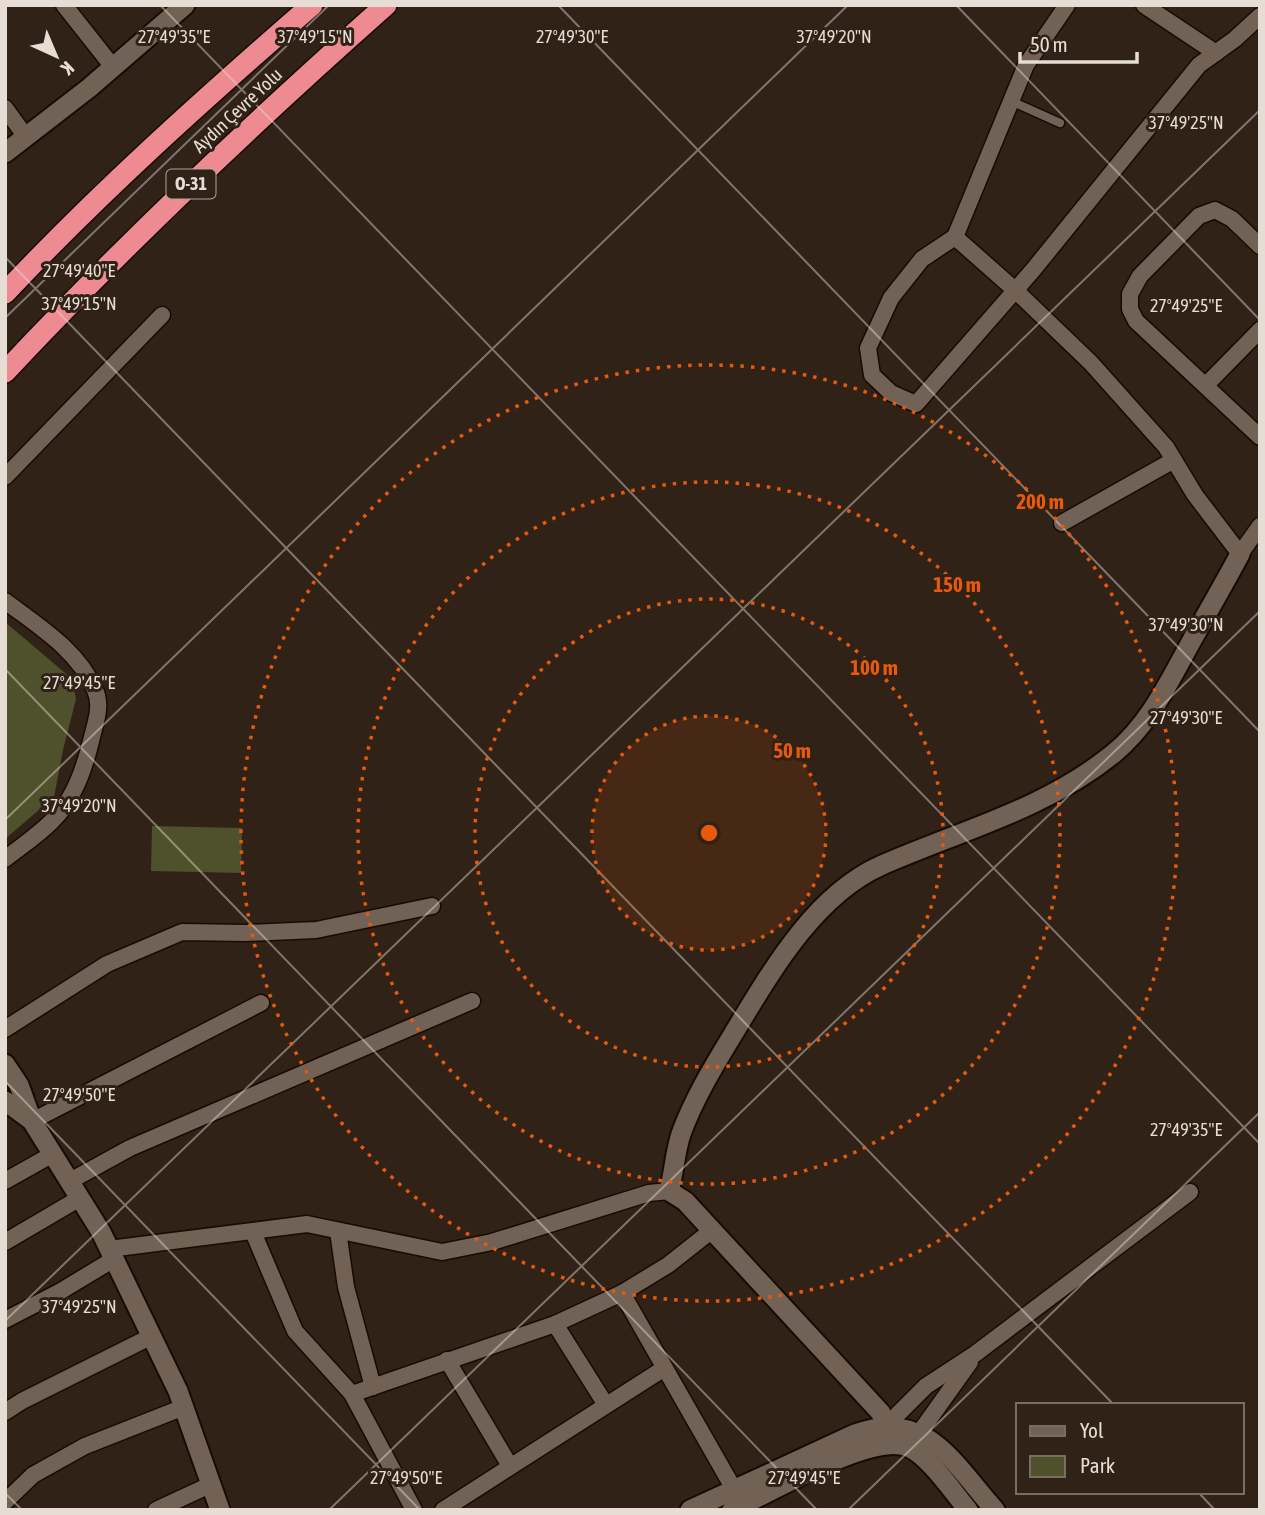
<svg xmlns="http://www.w3.org/2000/svg" width="1265" height="1515" font-family="'Asap Condensed',sans-serif">
<style>
.green{fill:#4f512d}
.lines{fill:none;stroke-linecap:round;stroke-linejoin:round}
.service-casing{stroke:#170b03;stroke-width:11}
.minor-casing{stroke:#170b03;stroke-width:19}
.tertiary-casing{stroke:#170b03;stroke-width:23}
.secondary-casing{stroke:#170b03;stroke-width:23}
.motorway-casing{stroke:#170b03;stroke-width:24}
.service{stroke:#726255;stroke-width:8}
.minor{stroke:#726255;stroke-width:16}
.tertiary{stroke:#726255;stroke-width:19}
.secondary{stroke:#726255;stroke-width:19}
.motorway{stroke:#ee8a92;stroke-width:21}
.ticks{fill:none;stroke:#e6ddd5;stroke-width:2;stroke-opacity:0.45}
.ring{fill:none;stroke:#e8590c;stroke-width:3.5;stroke-dasharray:3.5 7}
.labels{text-anchor:middle;stroke-width:6;stroke-linejoin:round;paint-order:stroke}
.shield{fill:#302217;stroke:#afa59c;stroke-width:2}
.shield-label{font-size:18px;font-weight:bold;fill:#e6ddd5}
.street-label{font-size:19px;fill:#e6ddd5;stroke:#302217}
.ticks-label{font-size:18px;text-anchor:middle;fill:#e6ddd5;stroke:#302217;stroke-width:6;stroke-linejoin:round;paint-order:stroke}
.centre{fill:#e8590c;stroke:#302217;stroke-width:3.5}
.ring-label{font-size:21px;text-anchor:middle;font-weight:bold;fill:#e8590c;stroke:#302217;stroke-width:6;stroke-linejoin:round;paint-order:stroke}
</style>
<rect width="100%" height="100%" fill="#302217"/>
<!-- green -->
<g class="green">
<path d="M5 622 71 678 76 699 63 750 54 797 5 839Z"/>
<path d="M152 826 242 828 241 873 151 871Z"/>
</g>
<g class="lines">
<defs>
<path id="service" d="M1011 101 1060 123"/>
<g id="minor">
<path d="M64 5 113 67"/>
<path d="M1144 5 1216 53"/>
<path d="M1260 16 1235 39 1199 65 1033 270 916 404 891 393 872 375 868 348 891 298 922 259 955 237 1015 290 1091 363 1166 447 1195 495 1240 554 1260 526"/>
<path d="M5 108 26 137"/>
<path d="M955 237 1026 65 1067 5"/>
<path d="M1260 246 1232 219 1215 210 1199 216 1140 276 1130 294V309L1136 321 1260 437"/>
<path d="M1206 385 1260 330"/>
<path d="M5 477 162 315"/>
<path d="M1062 523 1174 460"/>
<path d="M5 601C37 625 79 651 95 690 102 705 96 721 92 737 85 767 74 801 51 822 37 836 20 847 5 859"/>
<path d="M5 1029 107 964 182 932 246 933 316 930 432 906"/>
<path d="M32 1121 261 1003"/>
<path d="M5 1181 53 1154"/>
<path d="M70 1181 130 1148 472 1001"/>
<path d="M338 1231 346 1287 373 1387"/>
<path d="M253 1232 295 1331 352 1394 414 1510"/>
<path d="M5 1242 80 1198"/>
<path d="M109 1249 307 1224 442 1252 492 1242 649 1193 669 1191"/>
<path d="M622 1293 739 1498"/>
<path d="M5 1320 61 1291 114 1259"/>
<path d="M555 1324 606 1405"/>
<path d="M447 1360 510 1466"/>
<path d="M352 1394 555 1324 622 1293 668 1265 711 1231"/>
<path d="M5 1412 22 1401 152 1336"/>
<path d="M886 1426 926 1386 975 1354 1190 1192"/>
<path d="M920 1432 970 1362"/>
<path d="M5 1502 33 1475 85 1446 184 1407"/>
<path d="M156 1510 212 1484"/>
<path d="M443 1510 663 1369"/>
</g>
<g id="tertiary">
<path d="M5 153 89 88 185 5"/>
<path d="M890 1443 881 1413 685 1201 669 1191C674 1173 675 1152 681 1134 694 1098 715 1064 735 1031 771 972 814 896 880 866 959 831 1044 810 1113 754 1149 725 1169 682 1191 642 1207 613 1224 584 1240 554"/>
</g>
<g id="secondary">
<path d="M5 1064 19 1085 32 1121 101 1232 178 1391 220 1510"/>
<path d="M5 1101 31 1120"/>
<path d="M690 1510 855 1434C926 1408 953 1463 995 1510"/>
<path d="M732 1510C770 1493 872 1432 908 1447 929 1456 953 1492 968 1510"/>
</g>
<g id="motorway">
<path d="M5 293C101 191 206 97 312 5"/>
<path d="M5 372C126 243 254 122 386 5"/>
</g>
</defs>
<!-- service casing -->
<use href="#service" class="service-casing"/>
<!-- minor casing -->
<use href="#minor" class="minor-casing"/>
<!-- tertiary casing -->
<use href="#tertiary" class="tertiary-casing"/>
<!-- secondary casing -->
<use href="#secondary" class="secondary-casing"/>
<!-- motorway casing -->
<use href="#motorway" class="motorway-casing"/>
<!-- service -->
<use href="#service" class="service"/>
<!-- minor -->
<use href="#minor" class="minor"/>
<!-- tertiary -->
<use href="#tertiary" class="tertiary"/>
<!-- secondary -->
<use href="#secondary" class="secondary"/>
<!-- motorway -->
<use href="#motorway" class="motorway"/>
</g>
<!-- ticks -->
<path class="ticks" d="M160 5 1260 1144M558 5 1260 732M956 5 1260 320M5 257 1114 1405M5 318 329 5M5 669 817 1510M5 820 848 5M5 1081 420 1510M5 1321 1260 110M1198 1492 1215 1510M5 1493 22 1510M329 1510 1260 611M848 1510 1260 1112"/>
<!-- distance rings -->
<circle cx="709" cy="833" r="117" fill="#e8590c" fill-opacity=".12"/>
<g class="ring">
<circle cx="709" cy="833" r="117"/>
<circle cx="709" cy="833" r="234"/>
<circle cx="709" cy="833" r="351"/>
<circle cx="709" cy="833" r="468"/>
</g>
<g class="labels">
<!-- shield labels -->
<rect class="shield" x="166.5" y="169.5" width="49" height="29" rx="5"/>
<g class="shield-label">
<text x="191" y="190">O-31</text>
</g>
<!-- street labels -->
<g class="street-label">
<text transform="translate(237 110) rotate(-43)" y="7">Aydın Çevre Yolu</text>
</g>
</g>
<g class="ticks-label">
<text x="315" y="43">37°49'15"N</text>
<text x="834" y="43">37°49'20"N</text>
<text x="174" y="43">27°49'35"E</text>
<text x="572" y="43">27°49'30"E</text>
<text x="1186" y="129">37°49'25"N</text>
<text x="79" y="277">27°49'40"E</text>
<text x="79" y="310">37°49'15"N</text>
<text x="1186" y="312">27°49'25"E</text>
<text x="1186" y="631">37°49'30"N</text>
<text x="79" y="689">27°49'45"E</text>
<text x="1186" y="724">27°49'30"E</text>
<text x="79" y="812">37°49'20"N</text>
<text x="79" y="1101">27°49'50"E</text>
<text x="1186" y="1136">27°49'35"E</text>
<text x="79" y="1313">37°49'25"N</text>
<text x="406" y="1484">27°49'50"E</text>
<text x="804" y="1484">27°49'45"E</text>
</g>
<circle cx="709" cy="833" r="10" class="centre"/>
<g class="ring-label">
<text x="1040" y="509">200 m</text>
<text x="957" y="592">150 m</text>
<text x="874" y="675">100 m</text>
<text x="792" y="758">50 m</text>
</g>
<!-- border -->
<rect width="1265" height="1515" fill="none" stroke="#e6ddd5" stroke-width="14"/>
<!-- legend -->
<rect x="1016" y="1403" width="228" height="91" fill="#302217" stroke="#796d63" stroke-width="2"/>
<rect x="1030" y="1426" width="35" height="10" fill="#726255" stroke="#796d63" stroke-width="2"/>
<text x="1080" y="1438" font-size="21" fill="#e6ddd5">Yol</text>
<rect x="1030" y="1456" width="35" height="21" fill="#4f512d" stroke="#796d63" stroke-width="2"/>
<text x="1080" y="1473" font-size="21" fill="#e6ddd5">Park</text>
<!-- north arrow -->
<g transform="translate(56 56) rotate(136)" stroke="#302217" stroke-width="5" paint-order="stroke">
<path d="M0-5L12 26L0 18L-12 26Z" fill="#e6ddd5"/>
<text y="-10" font-size="19" font-weight="bold" text-anchor="middle" fill="#e6ddd5">K</text>
</g>
<!-- scale -->
<path d="M1020 52v10h117v-10" fill="none" stroke="#e6ddd5" stroke-width="3.5"/>
<text x="1030" y="52" font-size="21" fill="#e6ddd5" stroke="#302217" stroke-width="5" paint-order="stroke">50 m</text>
</svg>
